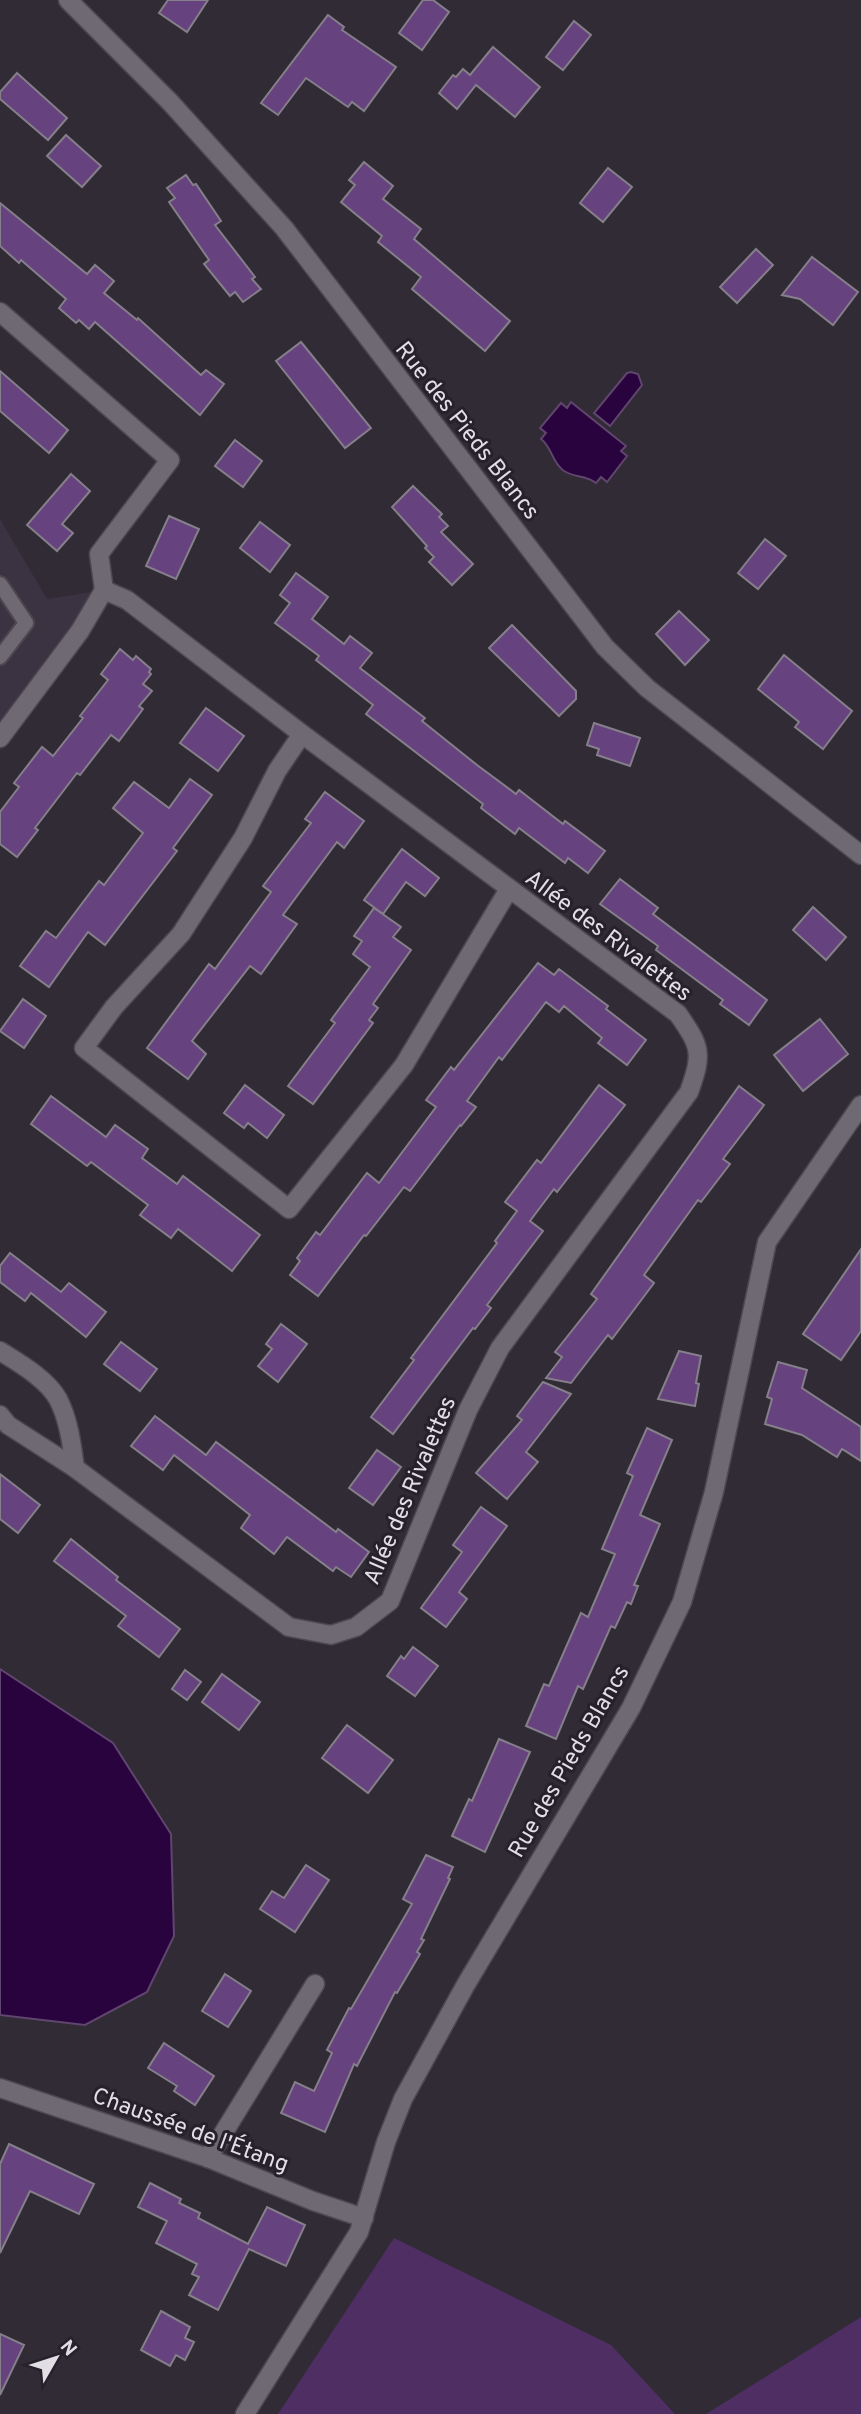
<svg xmlns="http://www.w3.org/2000/svg" width="861" height="2414" font-family="Overpass,sans-serif">
<style>
.built{fill:#3b3341}
.green{fill:#4e2e63}
.water{fill:#29033d;stroke:#60456f;stroke-width:2}
.building{fill:#66427f;stroke:#857f8a;stroke-width:2}
.lines{fill:none;stroke-linecap:round;stroke-linejoin:round}
.lane-casing{stroke:#4c484f;stroke-width:18}
.street-casing{stroke:#4c484f;stroke-width:21}
.lane{stroke:#6f6973;stroke-width:14}
.street{stroke:#6f6973;stroke-width:18}
.labels{text-anchor:middle;stroke-width:6;stroke-linejoin:round;paint-order:stroke}
.street-label{font-size:23px;fill:#e1dee4;stroke:#26212a}
</style>
<rect width="100%" height="100%" fill="#302b34"/>
<!-- built -->
<path class="built" d="M0 519 47 599 104 590 0 738Z"/>
<!-- green -->
<g class="green">
<path d="M394 2238 611 2345 675 2414H278Z"/>
<path d="M861 2317V2414H706Z"/>
</g>
<!-- water -->
<g class="water">
<path d="M631 372 638 374 642 385 610 426 594 413 627 373Z"/>
<path d="M571 402 626 446 621 451 627 456 607 482 601 477 596 483C587 475 575 478 564 471 552 463 552 447 541 439L546 433 540 428 561 403 567 408Z"/>
<path d="M0 1669 113 1743 171 1834 174 1936 147 1992 85 2025 0 2015Z"/>
</g>
<!-- building -->
<g class="building">
<path d="M168 0H208L187 32 159 13Z"/>
<path d="M423 0H433L449 12 422 50 399 33Z"/>
<path d="M328 15 344 27 342 30 396 67 364 111 352 102 348 107 306 78 278 115 261 103Z"/>
<path d="M574 21 591 35 563 70 546 57Z"/>
<path d="M493 47 540 87 515 117 476 85 457 109 439 93 453 75 456 77 463 69 470 75Z"/>
<path d="M17 73 67 118 48 140 0 99V92Z"/>
<path d="M66 135 101 166 82 187 47 156Z"/>
<path d="M364 162 393 186 383 199 421 229 414 239 510 321 485 351 412 289 421 277 378 242 382 236 341 202 355 185 349 180Z"/>
<path d="M608 168 632 187 603 222 580 203Z"/>
<path d="M186 175 193 185 196 184 221 221 215 225 255 277 252 279 261 289 243 302 235 292 230 296 204 264 209 260 169 202 175 198 167 188Z"/>
<path d="M0 203 87 274 95 265 114 281 104 293 137 320 138 318 201 375 206 370 224 384 200 415 95 322 89 329 79 320 76 323 59 308 66 299 21 260 19 263 0 246Z"/>
<path d="M756 249 773 265 737 303 720 287Z"/>
<path d="M812 257 858 292 833 325 800 299 782 295Z"/>
<path d="M301 342 371 428 345 448 276 361Z"/>
<path d="M0 371 68 430 49 453 0 411Z"/>
<path d="M235 440 262 461 243 487 215 466Z"/>
<path d="M71 474 90 491 62 524 73 533 57 551 27 525Z"/>
<path d="M413 486 442 514 439 517 448 526 441 532 473 564 452 585 429 562 434 557 425 548 427 546 392 507Z"/>
<path d="M169 516 199 529 176 579 146 566Z"/>
<path d="M260 522 290 545 270 572 240 548Z"/>
<path d="M765 539 786 556 758 589 738 573Z"/>
<path d="M296 573 328 597 312 619 344 644 350 636 372 653 360 668 425 718 422 721 477 765 516 794 519 790 563 824 565 821 605 851 588 873 568 858 565 863 519 828 515 834 481 808 483 804 366 714 373 705 316 660 319 656 275 623 290 603 280 595Z"/>
<path d="M679 611 709 640 685 665 656 634Z"/>
<path d="M512 625 576 691V699L559 716 489 648Z"/>
<path d="M120 649 133 660 136 656 151 669 149 672 151 674 143 684 152 691 139 706 143 709 119 741 111 735 80 775 77 773 35 828 38 830 17 857 0 844V812L19 787 14 783 42 747 53 756 83 718 80 716 108 680 101 674Z"/>
<path d="M784 655 852 711 823 749 795 727 799 722 758 689Z"/>
<path d="M206 708 244 736 218 771 180 743Z"/>
<path d="M594 723 640 738 630 766 597 755 599 749 587 745Z"/>
<path d="M190 779 212 795 173 848 177 851 105 945 88 932 49 987 20 966 46 931 56 938 99 881 104 885 143 833 113 808 134 782 169 808Z"/>
<path d="M325 792 364 821 344 848 337 842 283 915 297 924 261 974 250 966 192 1041 206 1054 188 1079 147 1048 209 964 215 969 271 892 263 886 311 823 305 819Z"/>
<path d="M402 849 439 878 425 896 406 882 383 914 364 900Z"/>
<path d="M620 879 658 908 653 914 767 1000 749 1025 720 1004 723 1000 656 950 658 946 600 904Z"/>
<path d="M813 907 846 937 826 960 793 930Z"/>
<path d="M374 908 401 927 393 937 411 950 373 1004 378 1008 369 1020 373 1023 313 1104 288 1086 335 1023 331 1020 370 967 353 954 362 941 354 936Z"/>
<path d="M538 963 554 975 559 969 608 1006 606 1009 646 1040 627 1065 598 1043 602 1038 564 1006 559 1012 546 1002 502 1060 499 1057 467 1101 476 1107 461 1126 460 1125 410 1191 404 1187 366 1236 364 1235 318 1296 290 1275 300 1261 297 1258 316 1232 320 1235 367 1173 379 1183 436 1107 426 1100 451 1067 454 1070Z"/>
<path d="M23 999 46 1016 24 1048 0 1031Z"/>
<path d="M820 1019 848 1054 803 1091 774 1055Z"/>
<path d="M245 1085 284 1115 267 1138 248 1123 244 1128 224 1113Z"/>
<path d="M599 1085 625 1105 557 1192 554 1189 530 1221 543 1231 487 1305 491 1308 475 1329 473 1328 393 1434 371 1417 414 1360 411 1358 497 1243 495 1241 517 1211 505 1202 537 1160 541 1163Z"/>
<path d="M739 1086 764 1105 723 1159 730 1164 701 1202 698 1200 644 1275 654 1283 612 1339 608 1335 571 1383 546 1378 562 1357 555 1352 597 1299 591 1294Z"/>
<path d="M51 1096 106 1137 115 1125 148 1149 142 1158 177 1184 183 1176 260 1235 232 1271 178 1229 171 1238 140 1215 148 1205 91 1162 87 1166 31 1124Z"/>
<path d="M861 1249V1331L841 1360 803 1334Z"/>
<path d="M10 1253 61 1292 69 1283 106 1312 86 1337 31 1293 25 1301 0 1282V1266Z"/>
<path d="M281 1324 307 1344 278 1382 258 1366 272 1349 266 1344Z"/>
<path d="M121 1342 157 1369 140 1391 104 1364Z"/>
<path d="M679 1351 701 1356 696 1383 699 1384 695 1406 658 1399Z"/>
<path d="M778 1362 807 1370 802 1388 861 1427V1461L842 1449 837 1457 802 1435 765 1424 772 1399 767 1397Z"/>
<path d="M543 1382 571 1394 526 1452 538 1462 507 1499 476 1473 522 1420 517 1416Z"/>
<path d="M155 1416 206 1455 216 1442 336 1532 338 1529 369 1552 351 1577 336 1567 333 1571 287 1537 274 1554 241 1528 250 1515 174 1455 163 1470 131 1446Z"/>
<path d="M647 1428 672 1440 640 1515 660 1524 634 1585 638 1586 631 1604 627 1602 615 1628 611 1626 583 1689 578 1686 556 1739 526 1726 544 1684 549 1686 581 1613 588 1617 615 1554 602 1549 633 1476 627 1473Z"/>
<path d="M377 1450 401 1467 373 1505 349 1488Z"/>
<path d="M0 1474 40 1505 18 1533 0 1519Z"/>
<path d="M481 1507 507 1526 459 1592 467 1599 446 1627 421 1608 462 1552 453 1545Z"/>
<path d="M71 1539 118 1577 116 1580 180 1629 159 1657 118 1626 126 1616 54 1561Z"/>
<path d="M413 1647 438 1666 415 1696 387 1676 401 1656 404 1659Z"/>
<path d="M185 1670 201 1682 187 1700 172 1689Z"/>
<path d="M222 1674 260 1702 239 1730 202 1702Z"/>
<path d="M347 1725 393 1760 368 1793 322 1758Z"/>
<path d="M499 1739 530 1752 485 1852 452 1836 469 1799 472 1801Z"/>
<path d="M426 1855 453 1867 448 1878 450 1879 421 1939 424 1940 417 1952 420 1954 397 1993 395 1992 357 2066 354 2064 325 2132 281 2113 295 2082 314 2091 332 2053 327 2050 349 2008 351 2009 412 1904 403 1899Z"/>
<path d="M306 1865 329 1880 295 1932 260 1909 272 1891 284 1898Z"/>
<path d="M225 1974 251 1991 228 2027 202 2011Z"/>
<path d="M164 2043 214 2076 195 2105 174 2091 177 2086 148 2068Z"/>
<path d="M9 2144 94 2184 79 2214 30 2191 0 2253V2164Z"/>
<path d="M150 2183 181 2199 179 2203 200 2213 198 2218 248 2244 267 2207 305 2225 286 2266 249 2249 218 2310 189 2295 199 2277 192 2274 197 2264 156 2243 167 2221 138 2207Z"/>
<path d="M161 2311 190 2327 185 2338 194 2342 185 2360 176 2355 170 2366 141 2350Z"/>
<path d="M0 2334 24 2345 0 2395Z"/>
</g>
<g class="lines">
<defs>
<path id="lane" d="M0 584 26 623 0 657"/>
<g id="street">
<path d="M68 0 170 102 284 228 605 647 647 688 861 855"/>
<path d="M0 312 170 460 99 554 104 590"/>
<path d="M302 734 277 771 243 838 181 934 114 1007 84 1048 289 1209 404 1065 509 889"/>
<path d="M0 738 80 631 104 590"/>
<path d="M0 1351C19 1363 47 1379 58 1399 69 1420 72 1446 75 1468"/>
<path d="M0 1415 8 1425 75 1468 289 1627 331 1635 356 1627 390 1601 468 1410 500 1348 689 1092C703 1053 701 1047 678 1014L302 734 127 600 104 590"/>
<path d="M0 2088 208 2158 313 2201 364 2218"/>
<path d="M208 2158 315 1984"/>
<path d="M245 2414 359 2232 386 2142 403 2099 465 1986 631 1708 682 1602 714 1492 767 1242 861 1105"/>
</g>
</defs>
<!-- lane casing -->
<use href="#lane" class="lane-casing"/>
<!-- street casing -->
<use href="#street" class="street-casing"/>
<!-- lane -->
<use href="#lane" class="lane"/>
<!-- street -->
<use href="#street" class="street"/>
</g>
<g class="labels">
<!-- street labels -->
<g class="street-label">
<text transform="translate(468 430) rotate(52)" y="8">Rue des Pieds Blancs</text>
<text transform="translate(609 935) rotate(37)" y="8">Allée des Rivalettes</text>
<text transform="translate(409 1490) rotate(-67)" y="8">Allée des Rivalettes</text>
<text transform="translate(568 1761) rotate(-60)" y="8">Rue des Pieds Blancs</text>
<text transform="translate(191 2129) rotate(20)" y="8">Chaussée de l'Étang</text>
</g>
</g>
<!-- north arrow -->
<g transform="translate(56 2358) rotate(51)" stroke="#26212a" stroke-width="5" paint-order="stroke">
<path d="M0-5L12 26L0 18L-12 26Z" fill="#e1dee4"/>
<text y="-10" font-size="19" font-weight="bold" text-anchor="middle" fill="#e1dee4">N</text>
</g>
</svg>
